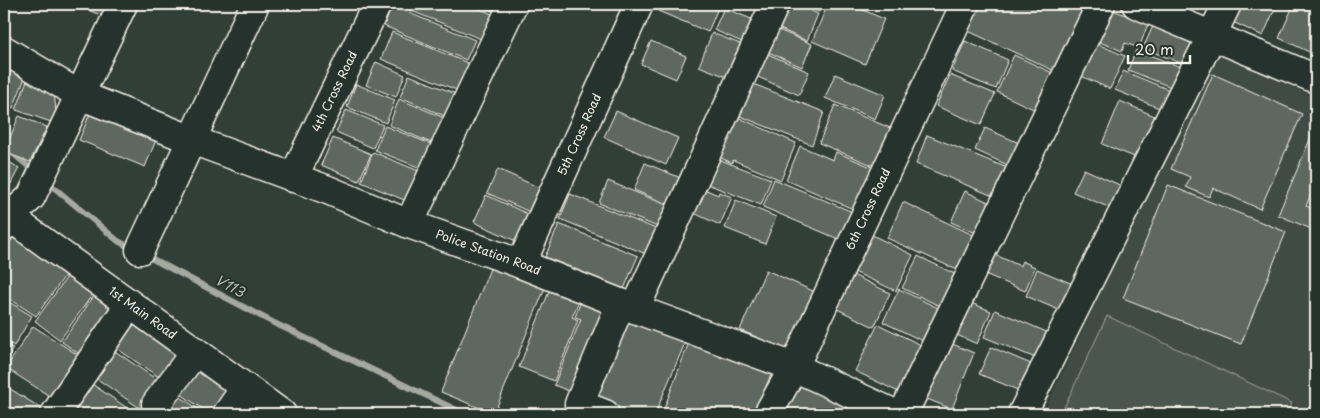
<svg xmlns="http://www.w3.org/2000/svg" width="1320" height="418" font-family="'Playpen Sans',sans-serif">
<style>
.built{fill:#404b44}
.green{fill:#4c564f;stroke:#a0a49c}
.lines{fill:none;stroke-linecap:round;stroke-linejoin:round}
.stream{stroke:#a6a9a1;stroke-width:6}
.building{fill:#5f6861;stroke:#f4f1e8}
.minor-casing{stroke:#f4f1e8;stroke-width:31}
.major-casing{stroke:#f4f1e8;stroke-width:31}
.minor{stroke:#26332d;stroke-width:28}
.major{stroke:#26332d;stroke-width:28}
.labels{text-anchor:middle;stroke-width:4;stroke-linejoin:round;paint-order:stroke}
.street-label{font-size:12px;fill:#f4f1e8;stroke:#26332d}
.water-label{font-size:14px;font-style:italic;fill:#babbb3;stroke:#26332d}
</style>
<rect width="100%" height="100%" fill="#323e38"/>
<filter id="ink" filterUnits="userSpaceOnUse"><feTurbulence type="fractalNoise" baseFrequency=".02" numOctaves="2"/><feDisplacementMap in="SourceGraphic" scale="10" xChannelSelector="R" yChannelSelector="G"/><feConvolveMatrix kernelMatrix="1 2 1 2 8 2 1 2 1" color-interpolation-filters="sRGB"/></filter>
<g filter="url(#ink)">
<!-- built -->
<path class="built" d="M1214 50 1316 98V414H1043Z"/>
<!-- green -->
<path class="green" d="M1107 316 1292 403 1287 414H1061Z"/>
<g class="lines">
<!-- stream -->
<g class="stream">
<path d="M4 146 35 172"/>
<path d="M45 180 118 241 133 249"/>
<path d="M145 255 272 322 465 414"/>
</g>
</g>
<!-- building -->
<g class="building">
<path d="M73 4H108L103 16Z"/>
<path d="M412 4H468L497 16 486 41 409 10Z"/>
<path d="M474 4H502L498 13Z"/>
<path d="M661 4H706L718 8 708 32 658 11Z"/>
<path d="M778 4H796L818 14 807 41 769 24Z"/>
<path d="M800 4H823L819 12Z"/>
<path d="M828 4H849L884 19 865 64 812 41Z"/>
<path d="M926 4H946L943 10Z"/>
<path d="M978 4H1075L1090 10 1061 74 966 30Z"/>
<path d="M1189 4H1213L1210 11Z"/>
<path d="M1230 4H1277L1263 36 1224 18Z"/>
<path d="M1294 4H1308L1316 8V55L1279 38Z"/>
<path d="M392 6 475 40 466 60 384 26Z"/>
<path d="M1103 6 1148 24 1139 48 1125 43 1122 51 1090 38Z"/>
<path d="M724 8 759 22 749 45 714 30Z"/>
<path d="M769 26 812 44 802 67 759 48Z"/>
<path d="M1153 26 1197 44 1188 66 1143 48Z"/>
<path d="M392 32 470 64 459 91 381 59Z"/>
<path d="M712 33 748 47 734 80 699 66Z"/>
<path d="M1086 39 1125 56 1110 89 1072 72Z"/>
<path d="M651 41 686 56 676 79 641 64Z"/>
<path d="M965 41 1008 60 996 89 952 71Z"/>
<path d="M1136 50 1186 69 1178 90 1128 70Z"/>
<path d="M761 51 809 72 799 95 751 74Z"/>
<path d="M1014 55 1061 77 1044 114 997 92Z"/>
<path d="M376 62 405 75 396 97 366 85Z"/>
<path d="M4 64 27 73 13 108 4 104Z"/>
<path d="M1123 71 1177 93 1169 112 1115 90Z"/>
<path d="M835 74 885 95 875 119 825 98Z"/>
<path d="M1213 74 1302 114 1260 209 1213 188 1209 197 1186 187 1190 177 1171 169Z"/>
<path d="M409 75 456 94 447 117 400 97Z"/>
<path d="M950 75 995 94 981 125 936 106Z"/>
<path d="M27 80 54 90 56 112 51 122 16 110Z"/>
<path d="M743 80 824 112 812 145 730 112Z"/>
<path d="M356 84 395 100 386 123 347 107Z"/>
<path d="M399 99 447 119 436 145 389 125Z"/>
<path d="M1120 101 1159 118 1142 160 1102 144Z"/>
<path d="M94 104 142 124 138 133 156 140 145 167 79 140Z"/>
<path d="M835 105 895 130 879 168 819 143Z"/>
<path d="M346 110 383 125 373 148 336 132Z"/>
<path d="M616 111 678 138 666 165 604 137Z"/>
<path d="M728 113 796 143 781 180 733 160 732 163 710 153Z"/>
<path d="M19 116 47 127 30 162 4 152Z"/>
<path d="M1316 125V182L1306 206 1316 210V231L1278 215Z"/>
<path d="M385 126 433 145 423 169 375 150Z"/>
<path d="M985 128 1026 146 1016 169 975 150Z"/>
<path d="M927 135 1012 170 1000 199 916 164Z"/>
<path d="M333 138 371 154 359 181 321 165Z"/>
<path d="M800 146 833 160 836 152 878 170 860 212 786 180Z"/>
<path d="M373 152 421 172 409 202 361 182Z"/>
<path d="M707 155 771 179 761 205 697 180Z"/>
<path d="M4 159 19 168 4 197Z"/>
<path d="M645 163 683 179 672 206 634 190Z"/>
<path d="M498 169 542 189 532 213 487 193Z"/>
<path d="M1084 169 1124 187 1115 210 1073 192Z"/>
<path d="M774 179 855 213 843 241 763 207Z"/>
<path d="M608 181 669 206 660 228 599 203Z"/>
<path d="M695 185 718 195 719 192 732 197 720 225 685 209Z"/>
<path d="M1168 185 1286 232 1241 344 1123 298Z"/>
<path d="M965 191 999 207 985 237 951 222Z"/>
<path d="M570 194 661 231 651 256 560 219Z"/>
<path d="M486 195 530 215 518 242 474 222Z"/>
<path d="M736 200 776 217 765 244 725 228Z"/>
<path d="M903 202 984 240 968 275 887 238Z"/>
<path d="M559 224 638 256 624 289 545 257Z"/>
<path d="M18 230 72 266 36 316 4 295V252Z"/>
<path d="M870 234 913 255 896 291 852 271Z"/>
<path d="M989 252 1020 266 1022 261 1035 267 1025 291 980 272Z"/>
<path d="M918 256 963 278 948 310 902 288Z"/>
<path d="M491 266 545 288 494 414 441 392Z"/>
<path d="M1037 269 1080 287 1068 314 1026 296Z"/>
<path d="M766 270 815 292 789 351 740 330Z"/>
<path d="M70 273 95 291 60 340 35 321Z"/>
<path d="M851 274 890 293 874 327 835 308Z"/>
<path d="M550 289 579 301 572 317 578 320 554 381 519 367Z"/>
<path d="M899 289 946 312 931 345 883 322Z"/>
<path d="M96 293 118 309 85 358 62 342Z"/>
<path d="M582 298 615 311 581 396 554 385 581 319 575 317Z"/>
<path d="M4 299 32 316 14 346 4 340Z"/>
<path d="M961 299 991 311 977 344 948 331Z"/>
<path d="M995 310 1049 333 1038 359 984 337Z"/>
<path d="M134 316 186 352 166 382 113 346Z"/>
<path d="M627 318 685 343 655 414H630L593 398Z"/>
<path d="M878 324 929 349 907 396 855 371Z"/>
<path d="M33 326 81 357 54 399 6 368Z"/>
<path d="M691 337 774 368 754 414H662Z"/>
<path d="M945 341 974 353 952 409 922 397Z"/>
<path d="M4 343 13 348 4 365Z"/>
<path d="M109 347 163 384 144 411 90 374Z"/>
<path d="M991 347 1031 364 1020 391 979 374Z"/>
<path d="M190 362 234 392 219 414H210L172 388Z"/>
<path d="M86 380 136 414H63Z"/>
<path d="M799 381 881 414H794L786 411Z"/>
<path d="M4 385 44 410 41 414H4Z"/>
<path d="M170 390 206 414H154Z"/>
<path d="M252 403 269 414H244Z"/>
</g>
<g class="lines">
<defs>
<g id="minor">
<path d="M1136 4 1316 79"/>
<path id="s1" d="M4 50 80 95 192 140 328 190 409 224 521 264 635 309 794 367 895 414"/>
<path id="s2" d="M293 178 377 4"/>
<path id="s3" d="M4 213 282 414"/>
<path d="M409 224 513 4"/>
<path d="M140 250 255 4"/>
<path id="s4" d="M521 264 639 4"/>
<path d="M635 309 775 4"/>
<path d="M156 404 195 352"/>
<path d="M55 414 129 305"/>
<path d="M227 414 245 388"/>
<path d="M605 414 579 404 621 303"/>
<path id="s5" d="M768 414 794 367 965 4"/>
<path d="M903 414 1101 4"/>
<path d="M1022 414 1212 35 1227 4"/>
</g>
<path id="major" d="M4 226 9 217 31 197 123 4"/>
</defs>
<!-- minor casing -->
<use href="#minor" class="minor-casing"/>
<!-- major casing -->
<use href="#major" class="major-casing"/>
<!-- minor -->
<use href="#minor" class="minor"/>
<!-- major -->
<use href="#major" class="major"/>
</g>
</g>
<g class="labels">
<!-- street labels -->
<g class="street-label">
<text dy="4" stroke="none"><textPath href="#s2" startOffset="96">4th Cross Road</textPath></text>
<text dy="4" stroke="none"><textPath href="#s4" startOffset="142">5th Cross Road</textPath></text>
<text dy="4" stroke="none"><textPath href="#s5" startOffset="228">6th Cross Road</textPath></text>
<text dy="4" stroke="none"><textPath href="#s1" startOffset="526">Police Station Road</textPath></text>
<text dy="4" stroke="none"><textPath href="#s3" startOffset="171">1st Main Road</textPath></text>
</g>
<!-- water labels -->
<g class="water-label">
<text transform="translate(230 286) rotate(28)" y="5">V113</text>
</g>
</g>
<!-- margin -->
<rect width="1320" height="418" fill="none" stroke="#26332d" stroke-width="20"/>
<rect x="10" y="10" width="1300" height="398" fill="none" stroke="#f4f1e8" stroke-width="2" filter="url(#ink)"/>
<!-- scale -->
<path d="M1128 55v8h62v-8" fill="none" stroke="#f4f1e8" stroke-width="2.5"/>
<text x="1135" y="55" font-size="15" fill="#f4f1e8" stroke="#26332d" stroke-width="4" paint-order="stroke">20 m</text>
</svg>
